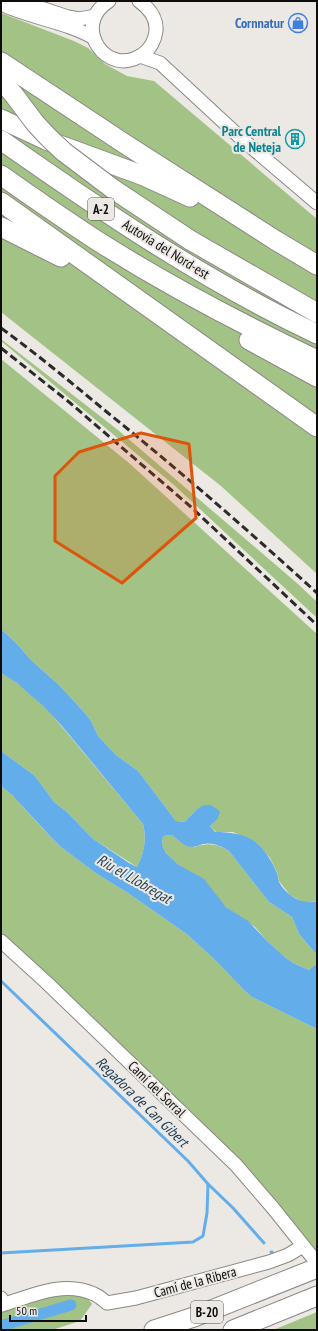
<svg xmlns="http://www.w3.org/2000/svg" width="318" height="1331" font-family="'PT Sans Narrow',sans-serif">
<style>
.green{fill:#a2c385}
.water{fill:#62adea;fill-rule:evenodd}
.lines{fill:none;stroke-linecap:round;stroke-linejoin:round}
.stream{stroke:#62adea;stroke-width:3}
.canal{stroke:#62adea;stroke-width:11}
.minor-casing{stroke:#8a8884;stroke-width:15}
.highway-casing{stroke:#8a8884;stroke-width:21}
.minor{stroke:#fff;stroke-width:13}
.highway{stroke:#fff;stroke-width:19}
.rail{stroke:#2b2a29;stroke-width:3;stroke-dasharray:8 4;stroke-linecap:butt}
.highway-bridge-casing{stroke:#8a8884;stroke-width:21;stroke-linecap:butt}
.highway-bridge{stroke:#fff;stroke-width:19}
.marked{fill:#dd550c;fill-opacity:0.2;stroke:#dd550c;stroke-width:3;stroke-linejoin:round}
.labels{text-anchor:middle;stroke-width:4;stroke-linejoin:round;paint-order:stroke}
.shield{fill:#ece9e5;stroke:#514f4d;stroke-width:1}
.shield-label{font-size:13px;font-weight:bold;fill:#0e0d0c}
.shop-label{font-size:14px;font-weight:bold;fill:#366cbe;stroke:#ece9e5;text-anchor:end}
.culture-label{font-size:14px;font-weight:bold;fill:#0d838f;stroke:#ece9e5;text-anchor:end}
.street-label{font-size:14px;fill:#0e0d0c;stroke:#ece9e5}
.water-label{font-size:15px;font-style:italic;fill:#1a3a53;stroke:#ece9e5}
</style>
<rect width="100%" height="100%" fill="#ece9e5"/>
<!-- green -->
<g class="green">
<path d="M1 13 74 41 88 48 105 64 127 76 154 81 317 219V574L221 486 1 312Z"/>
<path d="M1 339 118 430 298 584 317 602V618L174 485 1 341Z"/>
<path d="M1 359 129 463 317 634V901L305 903 290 895 279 881 277 872 270 858 258 844 233 832H216L210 826 217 820 215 807C199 803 195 811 185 822L176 821 138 771 116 755 98 736 91 721 84 712 60 686 31 660 18 645 1 629Z"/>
<path d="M1 673C37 693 62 727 88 758 106 780 125 802 143 824 147 838 144 854 137 867L92 838 67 812 54 802 35 776 1 751Z"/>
<path d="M1 786 12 795 43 829 61 847 97 874 128 893 188 935 215 960 245 991 252 997 317 1029V1254L20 952 1 935Z"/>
<path d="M172 835 179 841 195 847C208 842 218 844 229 851L269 902 292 917 299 934 317 955 316 964 309 970 293 963 286 958 267 941 255 927 226 907 220 900 187 871 179 865 166 853 162 845 163 836Z"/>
<path d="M64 1291 87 1297 92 1304 80 1321 52 1330H1V1309Z"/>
<path d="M317 1312V1330H273Z"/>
</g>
<!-- water -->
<path class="water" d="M1 629 18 645 31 660 60 686 84 712 91 721 98 736 116 755 138 771 176 821 185 822C196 810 206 796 220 812L217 820 210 826 215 832C230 832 248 834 259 845 266 852 273 863 277 873 278 876 278 879 279 882 286 895 303 906 317 901V1029L252 997 245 991 215 960 188 935 128 893 97 874 61 847 49 835 12 795 1 786V751L35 776 54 802 67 812 92 838 129 863 137 867C144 854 147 838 143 824L62 726 42 705 17 683 1 673ZM172 835C177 839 182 844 187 846 194 848 197 846 203 844 212 842 221 846 229 851L269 902 292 917 299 934 317 955 316 964 309 970 293 963 286 958 267 941 248 921 226 907 204 879 179 865 166 853 162 845 163 836Z"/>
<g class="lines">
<!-- stream -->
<g class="stream">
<path d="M1 981 188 1161 208 1184 233 1208 264 1243"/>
<path d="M271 1252H272"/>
<path d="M1 1253 193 1242 203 1236 207 1213 208 1184"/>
</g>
<!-- canal -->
<path class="canal" d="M1 1326 71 1305"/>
<defs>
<g id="minor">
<path d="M20 1 68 17 79 19 95 16"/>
<path d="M109 1C70 25 107 80 143 54 150 49 155 40 156 31 157 18 149 8 139 1"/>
<path d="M1 4C30 18 67 22 94 38"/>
<path d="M140 56 160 63 243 140 317 203"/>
<path d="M1 941 46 982 236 1165 273 1208 317 1263"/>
<path d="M1 1298 2 1305C31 1296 64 1280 94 1294 99 1296 103 1300 107 1303L136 1298 269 1262 288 1255 303 1246"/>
</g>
<g id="highway">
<path d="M1 62 125 144 275 240 317 265"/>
<path d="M1 80 14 95"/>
<path d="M1 119 46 140 144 176 190 197"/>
<path d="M1 140C102 211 205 281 317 334"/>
<path d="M1 175C32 197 64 219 96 240 167 285 241 324 317 360"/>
<path d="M1 202 317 427"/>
<path d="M1 227 61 257"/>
<path d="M190 240 317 313"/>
<path d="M249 340 317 377"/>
<path d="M154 1330 194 1317 317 1268"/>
<path d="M233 1330 317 1296"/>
</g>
</defs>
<!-- minor casing -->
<use href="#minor" class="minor-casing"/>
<!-- highway casing -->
<use href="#highway" class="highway-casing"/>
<!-- minor -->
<use href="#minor" class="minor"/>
<!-- highway -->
<use href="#highway" class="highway"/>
<!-- rail -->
<g class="rail">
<path d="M1 328C38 355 73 384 108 413 180 471 249 531 317 593"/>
<path d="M1 348 69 402 191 507 317 625"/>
</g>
<defs>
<path id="highway-bridge" d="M14 95 35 123 49 138 64 152 113 189 190 240"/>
</defs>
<!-- highway-bridge casing -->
<use href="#highway-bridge" class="highway-bridge-casing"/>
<!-- highway-bridge -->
<use href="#highway-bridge" class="highway-bridge"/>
</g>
<!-- marked area -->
<path class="marked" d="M141 433 189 444 196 518 122 583 55 541V476L79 452Z"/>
<!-- icons -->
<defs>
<symbol id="shop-ring" viewBox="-11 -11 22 22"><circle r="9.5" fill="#ece9e5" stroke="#3f7fe0" stroke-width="1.5"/><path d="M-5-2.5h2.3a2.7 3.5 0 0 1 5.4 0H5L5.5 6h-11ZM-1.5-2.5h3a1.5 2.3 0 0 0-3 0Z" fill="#3f7fe0"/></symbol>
<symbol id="building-ring" viewBox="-11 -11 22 22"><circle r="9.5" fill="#ece9e5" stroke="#0f9aa8" stroke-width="1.5"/><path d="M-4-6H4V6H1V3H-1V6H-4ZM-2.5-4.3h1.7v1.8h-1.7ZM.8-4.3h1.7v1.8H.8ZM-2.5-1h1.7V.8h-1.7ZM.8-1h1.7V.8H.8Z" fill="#0f9aa8"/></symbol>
</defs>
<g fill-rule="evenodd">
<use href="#shop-ring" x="287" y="12" width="22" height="22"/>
<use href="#building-ring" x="284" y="128" width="22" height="22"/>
</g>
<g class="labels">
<!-- shield labels -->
<g class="shield">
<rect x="88" y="198" width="26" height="22" rx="3"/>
<rect x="191" y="1301" width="32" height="22" rx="3"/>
</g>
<g class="shield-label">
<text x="101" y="214">A-2</text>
<text x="207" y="1317">B-20</text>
</g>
<!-- shop labels -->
<g class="shop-label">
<text x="284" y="28">Cornnatur</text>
</g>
<!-- culture labels -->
<g class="culture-label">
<text x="281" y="136">Parc Central<tspan x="281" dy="16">de Neteja</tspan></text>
</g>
<!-- street labels -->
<g class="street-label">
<text transform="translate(166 249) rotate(32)" y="5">Autovia del Nord-est</text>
<text transform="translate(157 1089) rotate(44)" y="5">Camí del Sorral</text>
<text transform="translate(195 1282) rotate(-15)" y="5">Camí de la Ribera</text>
</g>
<!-- water labels -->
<g class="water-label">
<text transform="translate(134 879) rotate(30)" y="5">Riu el Llobregat</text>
<text transform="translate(142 1102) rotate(44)" y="5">Regadora de Can Gibert</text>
</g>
</g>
<!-- border -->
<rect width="318" height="1331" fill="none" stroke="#0e0d0c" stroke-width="4"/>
<!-- scale -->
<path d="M10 1315v6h76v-6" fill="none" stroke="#0e0d0c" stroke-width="2"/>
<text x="16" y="1315" font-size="12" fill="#0e0d0c" stroke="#ece9e5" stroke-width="3" paint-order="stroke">50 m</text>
</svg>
